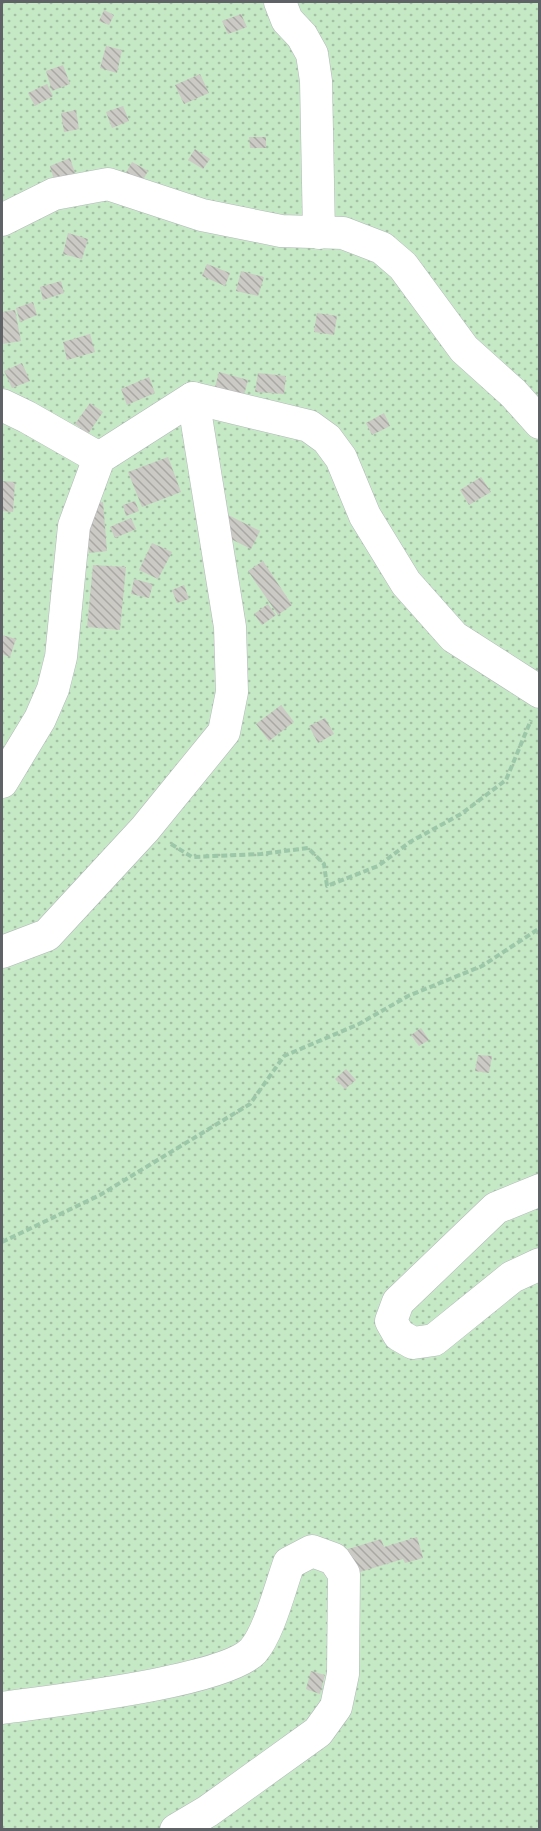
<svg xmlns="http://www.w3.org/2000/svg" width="541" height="1831" font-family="Barlow,sans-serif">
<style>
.grass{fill:url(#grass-dots)}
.building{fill:url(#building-back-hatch)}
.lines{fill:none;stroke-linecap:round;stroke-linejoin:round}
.minor-casing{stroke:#b5b8bc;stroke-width:33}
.path{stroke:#9cc7a9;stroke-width:4;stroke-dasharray:6 3;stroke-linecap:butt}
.minor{stroke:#fff;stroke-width:32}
</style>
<defs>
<pattern id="grass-dots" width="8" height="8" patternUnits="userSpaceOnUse" patternTransform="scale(1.5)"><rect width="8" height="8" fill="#c5e8c5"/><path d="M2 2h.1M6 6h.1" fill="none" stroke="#a3c0a4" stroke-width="1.8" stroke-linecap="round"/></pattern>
<pattern id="building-back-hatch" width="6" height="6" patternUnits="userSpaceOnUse" patternTransform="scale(1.5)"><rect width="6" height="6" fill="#cccac5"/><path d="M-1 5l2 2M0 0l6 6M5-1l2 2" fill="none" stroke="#a9a8a4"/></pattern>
</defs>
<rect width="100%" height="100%" fill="#f1efe8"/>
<!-- grass -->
<rect class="grass" x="2" y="2" width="537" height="1827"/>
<!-- building -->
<g class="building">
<path d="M104 10 114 15 109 25 99 21Z"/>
<path d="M241 14 247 27 228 34 222 21Z"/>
<path d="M106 46 122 50 117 73 100 68Z"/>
<path d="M63 65 70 84 52 91 46 71Z"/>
<path d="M200 74 209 93 184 104 175 85Z"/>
<path d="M47 84 53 96 35 106 28 93Z"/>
<path d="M123 106 129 121 112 128 106 112Z"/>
<path d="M76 110 79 129 64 132 61 113Z"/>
<path d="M249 137H266V148H250Z"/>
<path d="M195 149 210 159 203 169 188 160Z"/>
<path d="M70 158 75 173 54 180 50 166Z"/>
<path d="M132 162 148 171 139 187 123 178Z"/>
<path d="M68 233 88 239 82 259 63 254Z"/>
<path d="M207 264 230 273 225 286 202 276Z"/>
<path d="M241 271 264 277 258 296 236 291Z"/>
<path d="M61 281 64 293 43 300 40 287Z"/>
<path d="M33 302 37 315 20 322 16 308Z"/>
<path d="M15 310 21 341 2 344V312Z"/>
<path d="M317 313 337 316 334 335 314 332Z"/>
<path d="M90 334 95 352 67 360 63 342Z"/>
<path d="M22 363 30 381 12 388 4 371Z"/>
<path d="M219 372 248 380 243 399 214 391Z"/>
<path d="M258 373 286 376 284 394 255 392Z"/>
<path d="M149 377 155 393 127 405 121 389Z"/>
<path d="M90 403 103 412 88 434 75 424Z"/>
<path d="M384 413 390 426 372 435 366 423Z"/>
<path d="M168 457 181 492 142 507 128 472Z"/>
<path d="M481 477 491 492 469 505 460 490Z"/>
<path d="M2 481 15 482 13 512 2 511Z"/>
<path d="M135 501 139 511 126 516 123 505Z"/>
<path d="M103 502 107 551 89 553 85 504Z"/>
<path d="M226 514 260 531 251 549 217 532Z"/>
<path d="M131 518 136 529 115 538 110 527Z"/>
<path d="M152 543 172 552 158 579 139 570Z"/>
<path d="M263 561 292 605 278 615 248 571Z"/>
<path d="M93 565 126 567 120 630 87 627Z"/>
<path d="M134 579 153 584 149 598 131 594Z"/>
<path d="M184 585 189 599 177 603 172 590Z"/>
<path d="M268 604 276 615 262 625 254 614Z"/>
<path d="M2 635 16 639 10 657 2 654Z"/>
<path d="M281 705 294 722 269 741 256 724Z"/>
<path d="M325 718 334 734 318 743 309 726Z"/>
<path d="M421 1028 429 1040 419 1046 411 1035Z"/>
<path d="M478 1055 492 1056 489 1073 475 1071Z"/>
<path d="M346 1069 356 1080 345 1089 335 1079Z"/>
<path d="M417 1537 423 1558 405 1563 403 1559 353 1574 345 1550 381 1539 384 1547Z"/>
<path d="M311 1671 325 1675 320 1694 306 1689Z"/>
</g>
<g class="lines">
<defs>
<g id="minor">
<path d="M280 2 287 20 302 36 312 54 316 81 319 233"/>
<path d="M2 220 54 194 108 184 202 215 281 231 343 233 382 248 403 266 464 349 513 393 540 423"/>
<path d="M2 405 27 417 99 458"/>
<path d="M2 782 40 719 53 689 61 657 74 526 99 458 193 398 309 426 327 439 341 458 365 516 406 583 454 637 540 692"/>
<path d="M2 952 47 935 145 829 224 732 232 692 230 627 193 398"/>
<path d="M540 1190 496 1208 398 1302 391 1321 399 1335 413 1343 434 1340 512 1277 540 1264"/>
<path d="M2 1708C50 1701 224 1682 253 1651 269 1633 280 1588 289 1563L312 1551 334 1559 344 1574 343 1674 336 1707 318 1732 208 1811 176 1830"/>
</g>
</defs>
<!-- minor casing -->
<use href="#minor" class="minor-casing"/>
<!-- path -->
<g class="path">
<path d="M171 844 192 857 261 854 308 848 324 864 327 886 378 866 410 842 461 814 506 780 531 720"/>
<path d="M2 1242 100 1195 250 1104 284 1056 359 1024 408 996 482 966 540 928"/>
</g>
<!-- minor -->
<use href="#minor" class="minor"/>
</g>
<!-- border -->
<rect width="541" height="1831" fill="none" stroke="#5f6368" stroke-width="6"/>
</svg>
